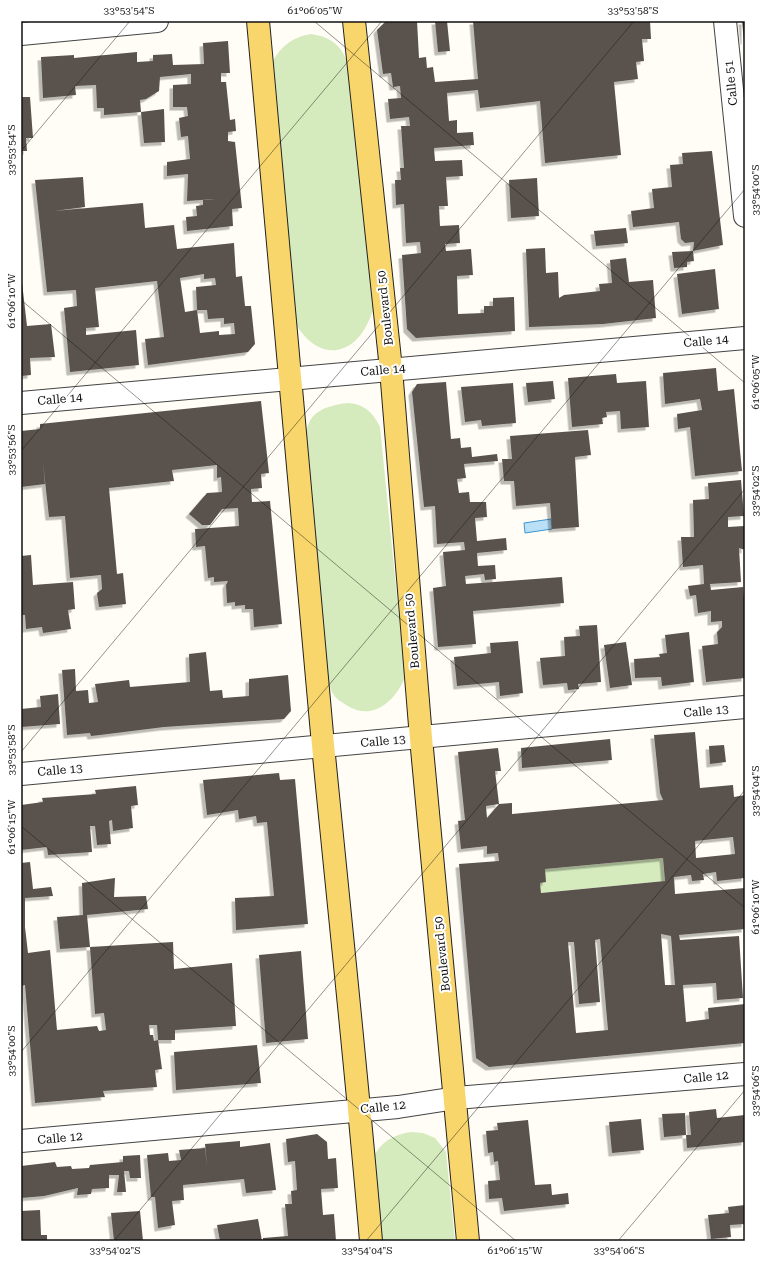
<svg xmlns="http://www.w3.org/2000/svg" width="766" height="1262" font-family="'Roboto Serif',serif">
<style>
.green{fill:#d5ebbd}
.water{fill:#b9e0f7;stroke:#3f96cf}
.building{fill:#5a524d;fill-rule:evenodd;filter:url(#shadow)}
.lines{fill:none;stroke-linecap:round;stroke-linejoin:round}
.minor-casing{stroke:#444;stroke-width:24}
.major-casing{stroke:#222;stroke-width:24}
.minor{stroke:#fff;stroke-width:22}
.major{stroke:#f9d66b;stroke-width:22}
.ticks{fill:none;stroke:#111;stroke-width:1;stroke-opacity:0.45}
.labels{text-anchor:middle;stroke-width:4;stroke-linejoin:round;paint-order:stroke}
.street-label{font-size:12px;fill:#111;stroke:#fff}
.neatline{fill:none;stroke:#111;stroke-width:1.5}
.ticks-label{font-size:10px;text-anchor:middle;fill:#111}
</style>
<defs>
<filter id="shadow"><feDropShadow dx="-3.5" dy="3.5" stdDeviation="0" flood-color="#0004"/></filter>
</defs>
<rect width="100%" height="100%" fill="#fffdf5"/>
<!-- green -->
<g class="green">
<path d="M311 34C332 37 342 46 349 66L374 309C369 320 365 332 355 341 331 362 305 344 294 320L270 67C278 49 291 37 311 34Z"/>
<path d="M347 403C363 403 373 412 380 427L405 677C395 702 372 722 346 705 342 702 336 699 334 695 330 690 329 683 327 678L306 435C308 411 326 406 347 403Z"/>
<path d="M663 858 665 881 541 893 540 883 545 869Z"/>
<path d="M411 1132 423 1133 435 1138 446 1152 455 1241H379L372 1159C381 1142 392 1135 411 1132Z"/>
</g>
<!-- water -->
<path class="water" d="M551 519 552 529 525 533 524 523Z"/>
<!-- building -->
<g class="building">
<path d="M417 21 419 58 426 57 427 68 433 67 435 82 478 79 473 21H650L651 39H642L644 61 636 62 638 79 614 82 621 155 545 163 540 101 480 108 478 90 447 93 449 121 457 120V133L473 132 474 145 434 148 435 161 462 160 463 176 446 177 448 206H439L440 226 459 225 460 243 445 244 446 251 471 249 473 275 457 276 458 314 484 313V306H493V298L514 297 515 331 416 338 407 329 402 255 421 253 420 242 406 243 404 204 396 205 395 180H401L400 168H404L401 126H410L409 117 390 119 388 99 401 98 400 86 393 87 391 73 383 74 377 30 385 22Z"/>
<path d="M435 21H447L450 51 438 52Z"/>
<path d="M742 21H745V41H744Z"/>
<path d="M228 41 230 73H221V82H226L230 120 235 119 236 131 228 132V141L235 142 242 208 232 209 233 226 187 231 186 217 197 216 196 206 203 205V200L215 199 187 201 188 174 167 176V162L190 159 188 136 181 137 179 118 188 116 187 107H173V85L191 84V74L160 77 159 91 146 99 140 100 141 112 104 115V108H97L96 85 75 86 76 95 43 98 41 57 74 55V58L137 52V62L153 61V55L172 54 173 65 204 64 203 43Z"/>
<path d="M21 97H30L33 138H26L27 151H21Z"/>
<path d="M164 109 165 142 144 143 141 112Z"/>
<path d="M712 151 723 245 693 251 694 261 687 262V267L674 268 672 252 693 251 694 242 685 243 681 239 679 222 633 227 631 211 654 208 652 189 672 187 670 165 683 164 682 153Z"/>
<path d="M83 177 85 207 54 211 143 203 145 228 174 225 177 249 234 243 236 277 242 276 245 306H251L255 344 248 352 148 365 145 339 164 337 157 281 95 288 99 327 86 328V335L136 330 139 365 70 372 64 308 77 306 76 290 47 292 35 180ZM204 274V279L215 278 216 285 196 287 197 310 185 312 180 278ZM197 310H207L208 319 224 318V324L234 323 235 334 219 335V331L200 333Z"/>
<path d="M537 178 539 216 511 218 509 180Z"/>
<path d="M626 228 628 243 596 246 594 231Z"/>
<path d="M545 248 546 273 558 272 559 298 564 295 600 291 599 284 612 283 610 260 626 258 629 282 653 280 656 318 603 324 529 327 526 249Z"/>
<path d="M715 269 719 309 682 314 677 274Z"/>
<path d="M21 274 27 326 51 324 55 357 30 358 31 375 21 376Z"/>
<path d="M716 368 718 391 734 389 742 471 695 476 690 427 678 429 677 414 702 410 700 399 665 404 663 373Z"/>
<path d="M616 374 617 383 646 381 649 427 621 429 620 411 606 412 607 417 602 418 603 424 572 427 568 378Z"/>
<path d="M553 381 555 399 528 402 526 383Z"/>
<path d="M446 382 451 439 460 438 461 448 471 447 472 457 497 454 498 461 464 464 466 478 457 479 459 493 469 492 470 502H486L487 517 475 518 477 541 506 538 507 550 477 553 478 566 495 565 496 579 485 580 484 574 465 576 466 584 562 577 564 603 473 611 476 644 438 647 433 588 446 586 443 552 465 550 464 542 437 544 435 506 424 507 412 392 417 384Z"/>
<path d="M513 383 516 423 482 426 481 420 465 422 461 387Z"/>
<path d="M261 401 269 473 261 474 262 488 251 489 252 502 270 501 282 624 254 627 253 609H245V605L235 606V602L227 603 226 585 228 581 214 582V577L208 578 205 546 196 547 195 529 239 526 238 508 222 509 210 525H202L189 514 207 493 222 492 221 477 217 478V465L172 470 174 481 109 488 117 574 123 573 126 604 99 607 97 593 102 589 101 575 70 578 65 516 49 517 43 463 45 484 21 487V431L40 429V424Z"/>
<path d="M588 430 591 455 575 457 579 527 552 529 550 503 516 506 514 481H504L502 459H512L510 436Z"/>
<path d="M741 480 744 516 728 517V527L744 526 745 550 739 548 741 582 710 584 711 590 743 587 745 610V678L706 682 702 646 718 644 717 632 722 627V621L711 622V611L698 613 696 595 690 596 688 586 704 584 703 565 683 567 681 537H694L693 500 709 499 708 483Z"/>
<path d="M31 555 33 585 73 582 75 609 68 610 71 629 43 633 42 627 26 629 25 615H21V556Z"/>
<path d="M597 625 601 682 578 684 579 689 568 690 567 683 543 685 540 658 565 656 564 637 580 636 579 626Z"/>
<path d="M689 632 694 682 662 686 661 677 635 678 634 659 660 657 659 654 667 653 665 635Z"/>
<path d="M518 641 523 693 500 696 499 682 457 686 454 657 491 653 490 643Z"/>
<path d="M626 642 632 685 610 688 604 645Z"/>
<path d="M206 652 210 691 222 690 223 698 249 696V679L288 675 291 711 284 719 164 727 100 735 91 736 90 733 67 735 62 670 75 669 76 691 88 690 89 703 98 702 95 684 129 680 130 687 190 682 189 654Z"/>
<path d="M58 694 60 724 21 727V709L41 707 40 696Z"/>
<path d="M695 732 700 788 733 785 734 797 745 795V878L717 881 716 872 703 874 704 880 692 881 691 875 674 877 675 894 745 888V929L679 935 680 940 739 936 743 998 717 1000 716 983 683 985 686 1022 709 1019 708 1008 745 1004V1043L489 1067 476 1058 459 864 499 861 498 853 487 854V846L461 849 458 821 465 820 458 752 498 748 501 771H495L499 804 486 806 487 818 499 804 512 803V814L663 800 660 793 654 735ZM733 837 735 854 696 858 695 841ZM663 858 665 881 541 893 540 883 546 882 545 869ZM661 934 671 936 675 985H665ZM600 939 608 1030 576 1033 568 942H574L579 1004 600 1002 595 940Z"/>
<path d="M610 739 612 760 522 768 521 748Z"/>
<path d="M724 745 726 762 710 764 709 746Z"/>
<path d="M279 773 280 780 295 779 308 924 236 930 235 898 274 896 267 822 257 823 256 816 239 819 238 810 207 815 203 780Z"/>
<path d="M136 786 138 805 131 806 133 828 113 831 112 820 109 821 111 844 97 845 95 826H90L92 852 48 855 47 847 21 850V805L43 802 42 798 96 794 95 790Z"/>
<path d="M30 862 33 889 51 887 53 896 25 898V927L28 953 50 950 57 1030 97 1026 99 1031 106 1030 104 1013 95 1014 90 947 173 942 174 969 232 963 236 1026 175 1030V1040H158L157 1025H149L150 1035H153L154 1041 158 1040 162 1069 155 1070 157 1087 103 1091 105 1097 35 1103 25 985 21 986V863Z"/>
<path d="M115 878 114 897 146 896 148 909 87 915 90 947 60 949 57 917 83 915 82 883Z"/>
<path d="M301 951 308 1039 266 1043 259 955Z"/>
<path d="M257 1045 261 1083 176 1090 174 1052Z"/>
<path d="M716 1109 717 1118 745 1115V1142L687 1148 686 1135H691L689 1112Z"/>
<path d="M685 1113 686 1135 664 1137 662 1114Z"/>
<path d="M641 1119 644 1150 612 1153 609 1122Z"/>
<path d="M528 1120 535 1185 551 1184 552 1195 568 1193 569 1204 504 1211 502 1198 489 1199 488 1181 500 1180 498 1161 494 1162 493 1152 488 1153 486 1131 498 1130 497 1123Z"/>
<path d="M317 1134 327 1142 328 1159 336 1158 338 1188 321 1189 323 1215 334 1214 336 1241H263V1238L288 1236 285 1204H292L291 1191 297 1190 295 1161 288 1162 286 1139Z"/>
<path d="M240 1141V1147L270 1143 276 1190 246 1193 244 1179 183 1185 184 1200 172 1201 175 1225 158 1228 155 1197H151L147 1155 168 1153 169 1161 181 1160 179 1150 205 1148 207 1166 205 1144Z"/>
<path d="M140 1155 141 1178H130L129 1171H124L126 1192H117L119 1175H109V1188L92 1189 91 1194 77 1195 78 1188 44 1196 21 1198V1166L55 1162 57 1167 71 1166 72 1169 89 1168 90 1165 123 1162V1156Z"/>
<path d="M745 1205V1224L730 1225 731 1237 711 1239 708 1215 729 1213 728 1207Z"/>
<path d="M40 1210 41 1235H47V1241H21V1211Z"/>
<path d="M140 1211 143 1241H114L111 1213Z"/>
<path d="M258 1219 262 1241H220L217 1225Z"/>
</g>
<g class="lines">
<defs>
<g id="minor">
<path d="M725 21 745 216"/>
<path d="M21 34 157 21"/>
<path d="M21 403 745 338"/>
<path d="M21 774 745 707"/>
<path d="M21 1141 398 1107 456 1098 745 1074"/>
</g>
<g id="major">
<path d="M258 21C280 262 301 503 323 745 339 910 357 1075 371 1241"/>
<path d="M354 21 391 369 421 738 468 1241"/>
</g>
</defs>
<!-- minor casing -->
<use href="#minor" class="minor-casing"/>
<!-- major casing -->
<use href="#major" class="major-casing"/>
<!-- minor -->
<use href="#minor" class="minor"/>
<!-- major -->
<use href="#major" class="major"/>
</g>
<!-- ticks -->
<path class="ticks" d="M314 21 745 383M21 151 130 21M21 300 745 908M21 451 382 21M21 752 634 21M21 826 516 1241M21 1052 745 189M114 1241 745 489M366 1241 745 790M618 1241 745 1090"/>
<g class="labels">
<!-- street labels -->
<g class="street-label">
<text transform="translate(731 83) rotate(-96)" y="4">Calle 51</text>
<text transform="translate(385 308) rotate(-96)" y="4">Boulevard 50</text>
<text transform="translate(706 341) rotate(-5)" y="4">Calle 14</text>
<text transform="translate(383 370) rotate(-5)" y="4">Calle 14</text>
<text transform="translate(60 399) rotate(-5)" y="4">Calle 14</text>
<text transform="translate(412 631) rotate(-95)" y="4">Boulevard 50</text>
<text transform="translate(706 711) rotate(-5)" y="4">Calle 13</text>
<text transform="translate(383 741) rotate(-5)" y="4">Calle 13</text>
<text transform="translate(60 770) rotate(-5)" y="4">Calle 13</text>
<text transform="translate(442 954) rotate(-96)" y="4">Boulevard 50</text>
<text transform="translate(706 1077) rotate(-5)" y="4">Calle 12</text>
<text transform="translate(383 1107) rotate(-6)" y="4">Calle 12</text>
<text transform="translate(60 1138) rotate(-5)" y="4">Calle 12</text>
</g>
</g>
<!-- border -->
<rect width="766" height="1262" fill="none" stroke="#ffffff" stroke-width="44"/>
<rect x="22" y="22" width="722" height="1218" class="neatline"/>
<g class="ticks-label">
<text x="129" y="14">33°53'54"S</text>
<text x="315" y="14">61°06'05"W</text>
<text x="633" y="14">33°53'58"S</text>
<text transform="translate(11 150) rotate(-90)" y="4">33°53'54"S</text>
<text transform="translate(755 190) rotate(-90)" y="4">33°54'00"S</text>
<text transform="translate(11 301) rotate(-90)" y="4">61°06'10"W</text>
<text transform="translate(755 382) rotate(-90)" y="4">61°06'05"W</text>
<text transform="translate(11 450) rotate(-90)" y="4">33°53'56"S</text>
<text transform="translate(755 491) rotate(-90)" y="4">33°54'02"S</text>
<text transform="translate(11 750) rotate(-90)" y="4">33°53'58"S</text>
<text transform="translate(755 791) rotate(-90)" y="4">33°54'04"S</text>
<text transform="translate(11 827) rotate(-90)" y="4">61°06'15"W</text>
<text transform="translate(755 907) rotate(-90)" y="4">61°06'10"W</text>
<text transform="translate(11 1051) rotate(-90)" y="4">33°54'00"S</text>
<text transform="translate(755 1091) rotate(-90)" y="4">33°54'06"S</text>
<text x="115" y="1254">33°54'02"S</text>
<text x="367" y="1254">33°54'04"S</text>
<text x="515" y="1254">61°06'15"W</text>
<text x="619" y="1254">33°54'06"S</text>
</g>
</svg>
